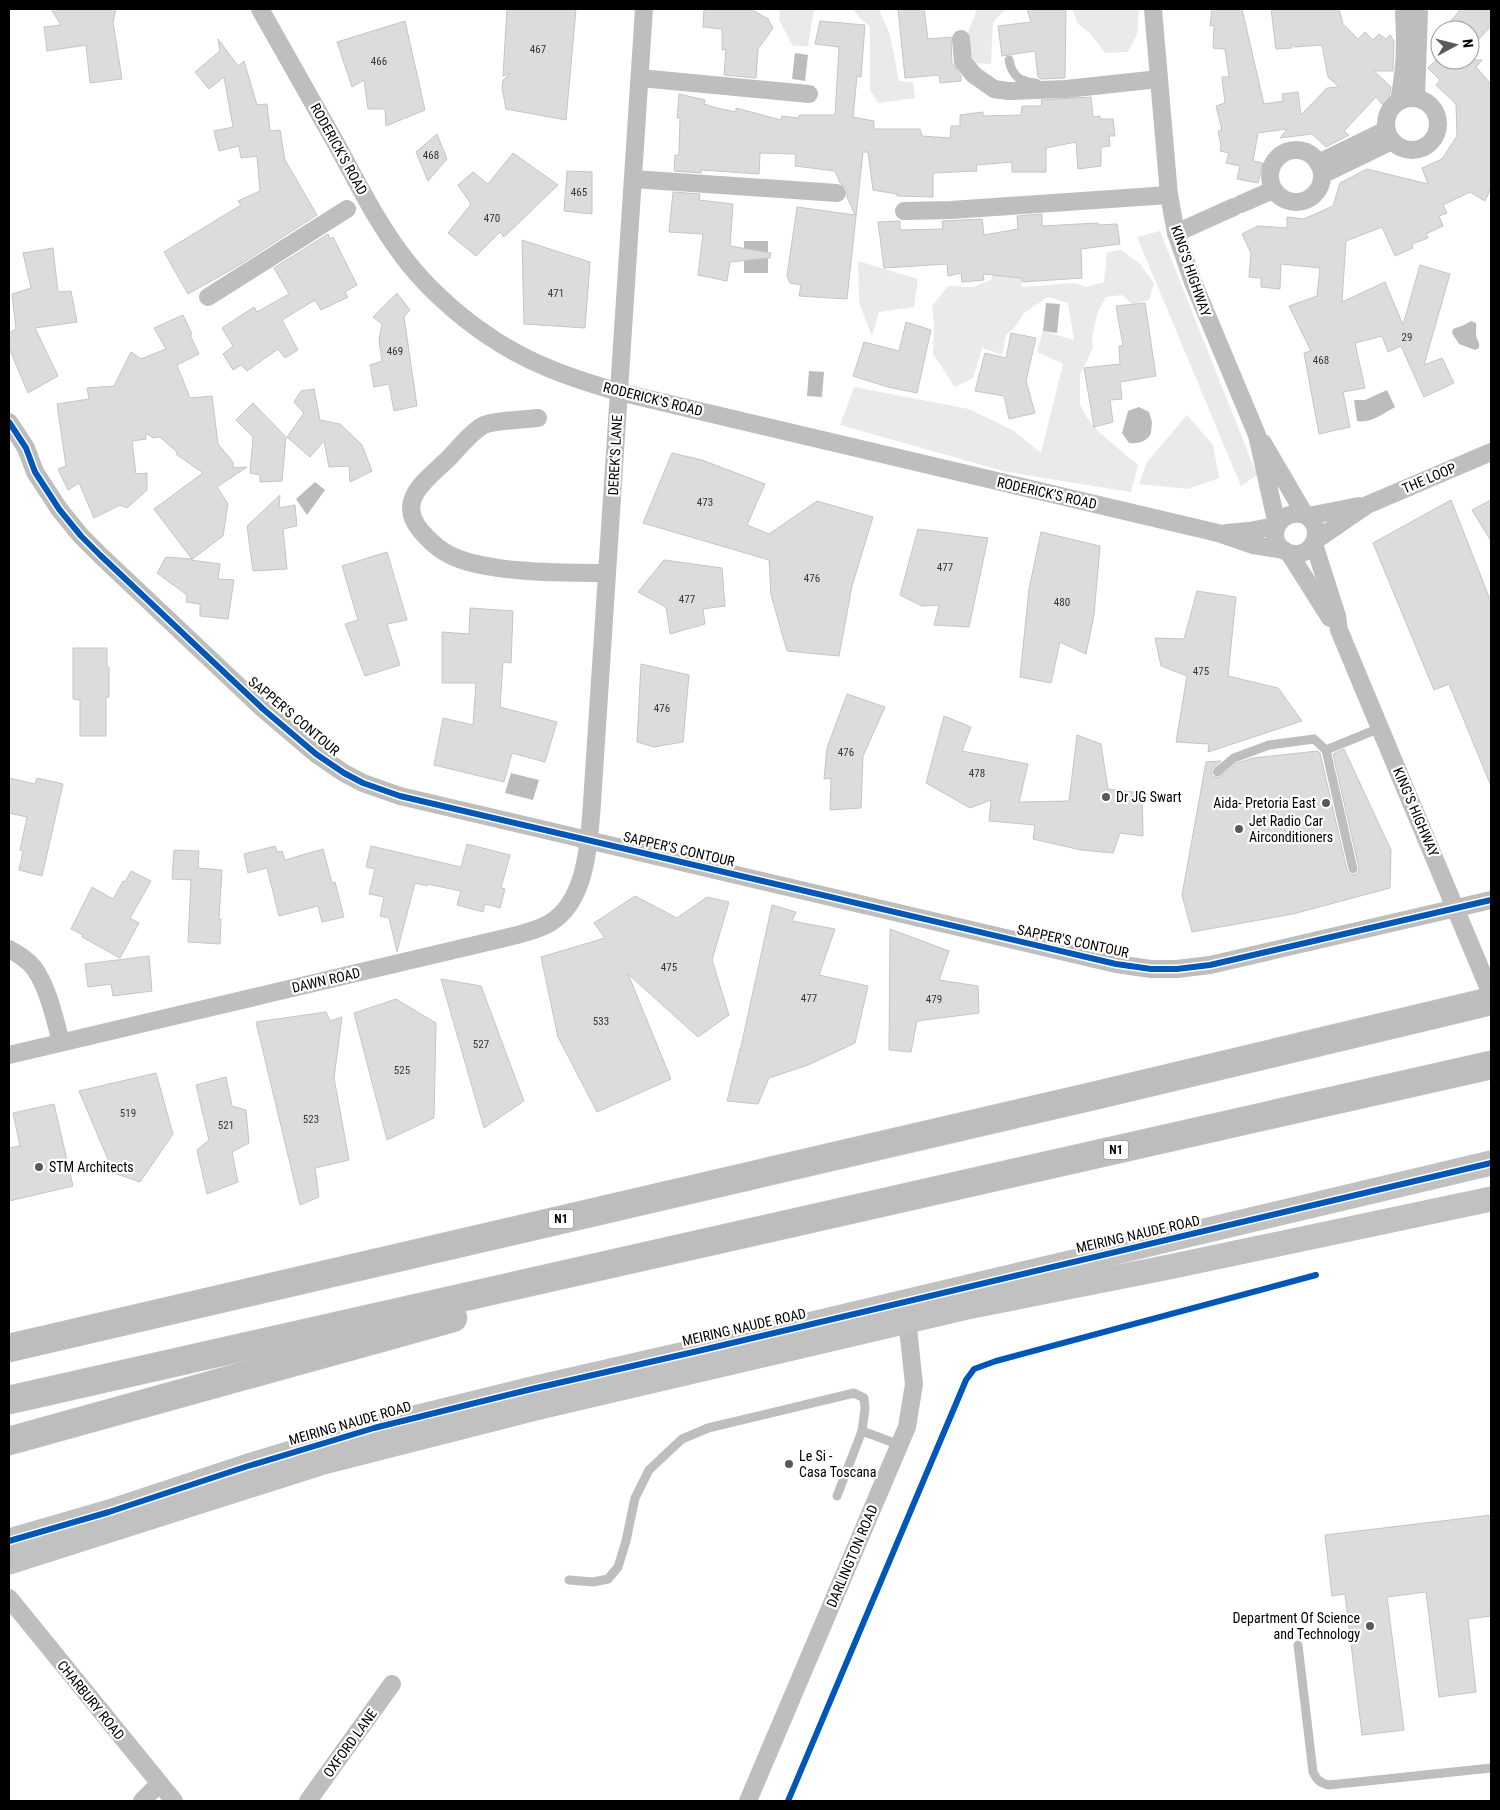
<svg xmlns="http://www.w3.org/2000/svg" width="1500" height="1810" font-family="'Roboto Condensed',sans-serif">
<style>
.green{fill:#eaeaea}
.water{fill:#bcbcbc}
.building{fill:#dcdcdc;stroke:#c5c5c5}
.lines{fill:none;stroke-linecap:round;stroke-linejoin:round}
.highway-casing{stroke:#dbdbdb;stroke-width:29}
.lane{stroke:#bebebe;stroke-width:9}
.street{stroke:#bebebe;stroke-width:18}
.secondary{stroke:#c1c1c1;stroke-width:25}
.highway{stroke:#bdbdbd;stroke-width:28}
.cycleway-casing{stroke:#fff;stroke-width:9}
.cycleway{stroke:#0057b8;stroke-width:6}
.poi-dot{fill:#595959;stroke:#fff;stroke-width:2}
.labels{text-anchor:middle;stroke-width:4.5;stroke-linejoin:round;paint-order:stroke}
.number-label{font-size:11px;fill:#373737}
.shield{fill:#fff;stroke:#4c4c4c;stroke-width:1}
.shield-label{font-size:12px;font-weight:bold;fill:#000}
.street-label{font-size:14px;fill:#000;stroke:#fff}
.poi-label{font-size:14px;fill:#000;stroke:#fff;text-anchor:start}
</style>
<rect width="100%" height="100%" fill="#fff"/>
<!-- green -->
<g class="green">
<path d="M780 9H814L808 46H793L779 20Z"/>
<path d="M853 9H879L890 35 899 81 913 82 915 98 878 103 870 90V27L856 14Z"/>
<path d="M977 9H1006L993 22 991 64 971 63 967 35Z"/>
<path d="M1072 9H1139L1137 34 1128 52 1105 53 1091 34 1078 24Z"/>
<path d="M1160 231 1257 475 1241 486 1137 237Z"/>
<path d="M1121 250 1140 264 1154 283 1149 300 1132 304 1122 295 1106 297 1097 314 1092 338 1093 348 1080 375V405L1086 416 1100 433 1138 465 1131 492 1007 472 840 425 854 387 969 409 1014 431 1041 453 1063 364 1037 352 1043 331 1074 340 1068 303 1048 297 1024 313 1015 327 1006 335 1002 355 982 348 973 378 955 387 933 354 934 325 932 306 948 286 973 287 991 280 996 262 1017 252 1022 287 1075 283 1086 287 1104 282 1107 252Z"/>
<path d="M858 261 918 279 914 307 879 312 872 336 859 302Z"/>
<path d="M1187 415 1213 445 1219 478 1188 489 1139 484 1147 462Z"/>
</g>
<!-- water -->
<g class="water">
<path d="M795 53 808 55 805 81 792 79Z"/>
<rect x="744" y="241" width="24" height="32"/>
<path d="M1046 303 1060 304 1057 333 1043 331Z"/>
<path d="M1471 321 1476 323C1477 328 1475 333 1477 338 1478 342 1480 343 1479 348L1475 350 1459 344 1452 333 1453 329 1464 325Z"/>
<path d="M809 371 824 372 822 397 807 396Z"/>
<path d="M1387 390 1395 407C1384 413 1370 424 1357 421L1354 400H1365Z"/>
<path d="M1139 407 1149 412 1152 422 1151 433C1147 442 1138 444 1129 443L1122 433 1128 411Z"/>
<path d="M315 482 325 490 307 515 296 499Z"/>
<path d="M511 773 539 780 533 800 505 793Z"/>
</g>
<!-- building -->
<g class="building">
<path d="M51 9H116L113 22 122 79 90 83 86 45 47 51 44 27 61 25Z"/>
<path d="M507 9H576L566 120 506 109 502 88 503 80 511 73 503 76Z"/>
<path d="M704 9H751L768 19 773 28 758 49 756 78 724 75 726 49 722 50V29L703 27Z"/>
<path d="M898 9H924L928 39 951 37 952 63 961 76V81L940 83 939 75 905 78Z"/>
<path d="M1027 9H1066L1065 78 1041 79 1038 77 1035 51 1002 56 998 26 1031 22Z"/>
<path d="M1212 9H1242L1264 104 1283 101 1282 94 1298 92 1301 115 1327 88 1339 87 1328 77 1322 45 1295 47 1291 44 1292 48 1276 49 1271 9H1339L1343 24 1358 39 1365 32 1373 40 1379 34 1386 39 1390 35 1394 41 1393 71H1374L1391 87 1389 99 1383 105 1376 97 1344 131 1349 135 1326 147 1312 134 1280 138 1287 129 1258 133 1253 161 1263 163 1258 183 1237 179 1240 166 1226 163 1229 153 1220 151 1221 145 1218 131 1222 130 1216 106 1225 103 1222 77H1229L1225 49 1213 48 1214 25 1210 26Z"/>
<path d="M1461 9H1491V26L1470 49V30H1443Z"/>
<path d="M405 21 425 110 386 126 385 109H368L364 80 352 87 337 42Z"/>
<path d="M820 21 865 25 861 77 857 76 853 117 874 121V129H920L922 136 950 138 951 126H960V115L983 112V116L1021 115 1022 106H1042L1041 100 1091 97 1093 117 1100 116V119H1113L1115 136H1109L1110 146 1101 147V166L1078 169 1076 142 1046 148V172H1012V162L976 165 977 171 933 173V197L897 196V194L873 190 868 152H863L847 299 799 296 801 285 790 283 787 276 797 207 855 215 847 197V189L840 183 835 171 795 166 796 154 760 153 759 174 701 170V173L674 171 675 155H679L680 118H677L679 94 705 100 704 104 717 108 736 112V108L781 120 782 116 799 118V115H835L839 47 815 44Z"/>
<path d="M218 39 238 66 244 61 257 105 267 104 270 131 280 130 285 160 317 215 236 267 188 294 164 252 241 205 238 201 260 191 257 156 241 158 239 146 219 151 214 131 233 127 224 77 209 89 195 72 220 51Z"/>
<path d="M1436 60H1482L1476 67 1491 84V188L1485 201 1470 192 1443 205 1447 213 1439 216 1443 226 1426 234 1428 238 1412 244 1413 248 1395 256 1382 227 1346 241 1342 302 1385 282 1403 325 1420 265 1450 274 1424 365 1442 358 1454 383 1424 397 1401 346 1388 352 1382 336 1355 343 1365 388 1343 392 1350 427 1319 434 1304 353 1311 351 1289 306 1317 296 1320 268 1281 264 1280 289 1261 287V278L1249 277 1251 253 1242 234 1258 226 1287 228V217L1304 219 1333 206 1340 183 1367 169 1428 184 1422 168 1442 159 1457 136 1456 104 1436 85 1440 80 1428 68Z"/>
<path d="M437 134 447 159 428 181 416 152Z"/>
<path d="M513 153 558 185 504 237 500 232 476 256 448 233 471 204 458 185 473 172 488 184Z"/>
<path d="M567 171 592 172V214L564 211Z"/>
<path d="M673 192 700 194 699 200 733 204 730 246 771 253 770 258 730 262 727 281 698 275 703 234 669 232Z"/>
<path d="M1042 214V226L1098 223V225L1117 224 1120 244 1081 249 1082 278 1022 282V278L983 274 984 280 962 282 961 273 948 276 947 264 884 268 878 222 900 221V230L943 229 942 221 982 219 984 235 1018 229 1017 216Z"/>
<path d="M328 234 330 239 333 237 357 285 345 292 348 297 321 310 315 300 282 320 298 350 285 358 278 349 247 371 241 365 233 370 223 354 233 346 222 328 254 307 257 312 289 294 274 268Z"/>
<path d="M522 240 590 262 585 328 524 324Z"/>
<path d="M53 248 58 292 71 291 77 322 35 328 58 376 28 393 9 348V333L16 329 12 294 31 288 23 253Z"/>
<path d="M397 293 410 310 404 317 417 406 394 411 389 384 374 387 370 365 382 361 379 340 382 324 373 317Z"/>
<path d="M1145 303 1156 376 1120 382 1122 399 1110 400 1113 422 1094 427 1084 368 1120 364 1119 346H1123L1116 306Z"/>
<path d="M183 315 192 334 190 335 199 354 177 365 190 398 212 396 218 444 233 462V468L247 467 217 487 228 504 223 536 191 560 220 564 218 579 234 580 228 619 200 616V604L186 602 187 595 157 573 166 557 192 559 154 509 203 473 176 454 178 453 160 437 153 438 146 433V439L132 441 136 474 147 473V490L127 508 120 505 94 518 79 483 68 490 58 469 66 466 57 404 89 399 87 388 114 386 131 352 141 359 166 349 154 328Z"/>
<path d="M906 322 931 330 917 393 888 387 853 376 864 342 899 351Z"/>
<path d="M1011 333 1036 338 1026 381 1035 413 1009 419 1004 396 975 391 985 353 1006 358Z"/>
<path d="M314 389 320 420 340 424 362 445 372 471 350 482 349 466 329 467 324 441 310 457 287 437 304 413 294 402 301 391Z"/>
<path d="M253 403 286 437 282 481 260 482V475L250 473 253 437 236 420Z"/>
<path d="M672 453 702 460 765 484 747 525 769 534 817 501 873 517 852 586 839 656 787 651 771 595 769 560 643 523Z"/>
<path d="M280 495 279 508 295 505 297 526 283 529 287 569 253 571 247 526Z"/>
<path d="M1451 500 1491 602V786L1449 684 1434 690 1373 543Z"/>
<path d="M1491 500V541L1472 510Z"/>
<path d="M918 529 988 538 969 627 934 625 939 605 922 606 900 595Z"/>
<path d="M1041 532 1100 546 1094 615 1086 654 1060 642 1051 683 1020 677 1029 589Z"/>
<path d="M387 552 407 620 387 624 400 665 365 676 345 624 358 620 342 566Z"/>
<path d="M664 560 722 568 725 606 703 609 705 624 670 634 666 607 638 592Z"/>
<path d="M1197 591 1236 597 1228 676 1278 688 1302 721 1208 752 1209 744 1176 742 1187 676 1161 666 1155 638 1184 639Z"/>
<path d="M470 608 513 611 511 663 503 662 500 707 557 722 545 762 512 753 504 782 434 765 443 718 473 725 476 683H442V632L469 634Z"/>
<path d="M73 648H107V667H109V697H106V736H80V700L73 699Z"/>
<path d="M641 664 689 675 683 742 654 747 637 742Z"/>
<path d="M847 694 885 707 863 756 861 808 830 810 831 778 824 779 827 748Z"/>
<path d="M944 716 971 727 962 751 1028 764 1019 802 1069 801 1077 735 1101 744 1108 789 1142 793 1143 836 1120 833 1113 853 1081 850 1033 839 1035 825 989 821 991 800 970 808 926 783Z"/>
<path d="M1344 749 1391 850 1390 888 1293 914 1192 932 1182 895 1206 762 1221 761 1211 770 1212 776 1218 778 1237 763 1253 758 1318 751 1320 753 1347 870 1349 874 1354 875 1358 873 1359 868 1333 754Z"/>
<path d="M9 778 35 784 37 778 63 784 42 876 19 870 23 851 20 850 27 817 9 813Z"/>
<path d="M467 844 510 855 501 888 505 889 500 908 485 904 483 912 457 905 461 891 427 884V886L415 883 397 952 389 918 380 916 384 897 369 894 375 869 366 867 371 846 461 867Z"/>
<path d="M275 846 277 852 282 851 285 860 323 849 332 883 335 882 344 917 322 922 318 906 279 916 267 868 248 873 244 854Z"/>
<path d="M174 850 199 851 198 868 222 870 219 919H221L220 944 188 942 191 880 172 879Z"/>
<path d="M131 871 151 881 130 918 139 923 120 958 82 937 83 935 71 929 92 887 113 899 123 881 125 882Z"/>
<path d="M635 896 677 918 707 897 729 902 712 960 729 1015 698 1037 628 974 671 1079 597 1112 558 1037 541 957 605 938 594 923Z"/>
<path d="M772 905 796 912 792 921 835 929 819 975 868 986 855 1043 808 1065 769 1078 758 1104 727 1101 740 1049V1051Z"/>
<path d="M890 929 949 951 939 980 978 986 979 1013 917 1021 911 1052 889 1050Z"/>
<path d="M149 956 152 991 113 996 111 984 88 987 85 964Z"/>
<path d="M441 979 481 986 524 1101 484 1128Z"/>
<path d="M396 999 436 1023 434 1118 387 1140 354 1013Z"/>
<path d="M326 1012 330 1021 342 1017 334 1078 349 1160 315 1168 319 1197 300 1205 256 1022Z"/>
<path d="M156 1073 173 1134 140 1182 111 1172 107 1157 79 1091Z"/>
<path d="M226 1077 232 1106 246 1110 249 1143 232 1152 238 1182 207 1194 197 1150 209 1140 196 1085Z"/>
<path d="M54 1104 73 1186 9 1201V1148L20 1146 13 1113Z"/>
<path d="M1491 1515V1616L1468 1619 1476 1692 1439 1697 1426 1592 1387 1597 1404 1730 1362 1735 1345 1594 1332 1596 1325 1535Z"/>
</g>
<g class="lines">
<defs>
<g id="highway">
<path d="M9 1348 1089 1097 1491 1001"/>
<path d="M9 1400 1491 1065"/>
<path d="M9 1441 453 1318"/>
</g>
</defs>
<!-- highway casing -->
<use href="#highway" class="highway-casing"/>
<!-- lane -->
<g class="lane">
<path d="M1009 60C1012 76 1020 82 1036 83"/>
<path d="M1326 750 1380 728"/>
<path d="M1217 772 1234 758 1269 745 1314 739 1326 750 1353 869"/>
<path d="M837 1496 862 1431 900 1445"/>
<path d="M569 1580 593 1582 608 1579 618 1567 626 1541 635 1498 649 1470 682 1439 708 1428 854 1393 864 1398 865 1409 862 1431"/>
<path d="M1298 1645 1313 1772C1317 1780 1320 1783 1329 1785L1491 1768"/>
</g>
<!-- street -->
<g class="street">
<path d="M260 9C286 55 312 101 338 147 358 184 377 222 402 255 424 285 456 314 487 335 529 364 571 378 619 392L1218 533 1253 545 1284 550"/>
<path d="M1153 9 1169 195 1176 233 1193 282 1257 435 1277 525"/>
<path d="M961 39 963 62 974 75 994 89 1008 91 1066 89 1159 79"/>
<path d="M640 78 809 94"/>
<circle cx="1412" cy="124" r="26"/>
<path d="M1416 98 1419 13"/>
<path d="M1399 101C1405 69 1406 46 1404 13"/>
<circle cx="1296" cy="176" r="26"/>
<path d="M1318 163 1386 130"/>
<path d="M1322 175 1392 141"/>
<path d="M633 179 837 193"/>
<path d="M1241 204 1273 190"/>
<path d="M904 211 951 210 1169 195"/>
<path d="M1176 233 1234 207"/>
<path d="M208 297 347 209"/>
<path d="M538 418C528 419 489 421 482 426 469 434 458 449 447 460 426 480 395 501 421 531 427 538 435 546 443 551 476 574 567 573 607 573"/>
<path d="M9 422 26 448 35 472 59 509 81 536 100 555 263 709 316 754 344 773 363 783 400 796 1116 964 1151 969H1177L1210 965 1491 900"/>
<path d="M1263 443 1305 515C1329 528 1310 565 1285 551 1264 539 1279 507 1305 515"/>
<path d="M1308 516 1359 506"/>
<path d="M1226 533 1249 531 1276 526"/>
<path d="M1316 540 1367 505 1491 452"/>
<path d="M1314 544 1337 616 1339 630 1491 994"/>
<path d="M1289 553 1330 618"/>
<path d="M9 949C18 954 27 959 34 968 48 987 55 1020 61 1042"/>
<path d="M9 1055 517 935C528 932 540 929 550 923 587 901 589 842 592 803L644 9"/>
<path d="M9 1598 174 1801"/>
<path d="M142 1801 159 1784"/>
<path d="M308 1801 392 1684"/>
<path d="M748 1801 907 1427 914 1384 906 1310"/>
</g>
<!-- secondary -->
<g class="secondary">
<path d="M9 1541 109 1512 245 1467 374 1428 532 1389 698 1351 1491 1163"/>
<path d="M9 1562 320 1463 536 1408 967 1307 1169 1267 1491 1199"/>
</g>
<!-- highway -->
<use href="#highway" class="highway"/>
<defs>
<g id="cycleway">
<path d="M9 422 26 448 35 472 59 509 81 536 100 555 263 709 316 754 344 773 363 783 400 796 1116 964 1151 969H1177L1210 965 1491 900"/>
<path d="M9 1541 109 1512 245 1467 374 1428 532 1389 698 1351 1491 1163"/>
<path d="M788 1801 966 1380 974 1369 996 1361 1316 1275"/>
</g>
</defs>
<!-- cycleway casing -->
<use href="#cycleway" class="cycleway-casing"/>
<!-- cycleway -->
<use href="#cycleway" class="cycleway"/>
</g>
<!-- markers -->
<g class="poi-dot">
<circle cx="1106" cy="797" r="5"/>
<circle cx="1326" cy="803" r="5"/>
<circle cx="1239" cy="829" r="5"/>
<circle cx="39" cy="1167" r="5"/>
<circle cx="789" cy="1464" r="5"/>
<circle cx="1370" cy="1626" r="5"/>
</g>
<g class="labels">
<!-- number labels -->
<g class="number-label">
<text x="538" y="53">467</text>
<text x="379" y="65">466</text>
<text x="431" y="159">468</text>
<text x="579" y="196">465</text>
<text x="492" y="222">470</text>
<text x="556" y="297">471</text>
<text x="1407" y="341">29</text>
<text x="395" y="355">469</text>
<text x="1321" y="364">468</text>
<text x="705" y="506">473</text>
<text x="945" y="571">477</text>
<text x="812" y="582">476</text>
<text x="687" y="603">477</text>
<text x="1062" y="606">480</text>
<text x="1201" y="675">475</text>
<text x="662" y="712">476</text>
<text x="846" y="756">476</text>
<text x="977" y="777">478</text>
<text x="669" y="971">475</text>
<text x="809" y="1002">477</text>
<text x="934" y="1003">479</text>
<text x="601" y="1025">533</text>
<text x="481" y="1048">527</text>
<text x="402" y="1074">525</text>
<text x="128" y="1117">519</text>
<text x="311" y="1123">523</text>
<text x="226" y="1129">521</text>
</g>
<!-- shield labels -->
<g class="shield">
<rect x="1103.5" y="1140.5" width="25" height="19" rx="4"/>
<rect x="548.5" y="1209.5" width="25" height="19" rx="4"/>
</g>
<g class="shield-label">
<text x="1116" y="1154">N1</text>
<text x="561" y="1223">N1</text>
</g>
<!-- street labels -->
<g class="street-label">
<text transform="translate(339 149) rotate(61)" y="5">RODERICK'S ROAD</text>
<text transform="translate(1191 271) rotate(71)" y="5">KING'S HIGHWAY</text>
<text transform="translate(653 399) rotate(14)" y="5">RODERICK'S ROAD</text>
<text transform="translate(615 455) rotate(-87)" y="5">DEREK'S LANE</text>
<text transform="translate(1429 478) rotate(-23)" y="5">THE LOOP</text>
<text transform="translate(1047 493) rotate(13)" y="5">RODERICK'S ROAD</text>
<text transform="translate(294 716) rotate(40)" y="5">SAPPER'S CONTOUR</text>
<text transform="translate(1416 812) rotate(67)" y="5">KING'S HIGHWAY</text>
<text transform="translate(679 849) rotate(13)" y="5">SAPPER'S CONTOUR</text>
<text transform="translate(1073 941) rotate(12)" y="5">SAPPER'S CONTOUR</text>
<text transform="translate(326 980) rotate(-13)" y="5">DAWN ROAD</text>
<text transform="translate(1138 1234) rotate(-13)" y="5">MEIRING NAUDE ROAD</text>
<text transform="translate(744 1327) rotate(-13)" y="5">MEIRING NAUDE ROAD</text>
<text transform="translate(350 1423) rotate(-16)" y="5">MEIRING NAUDE ROAD</text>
<text transform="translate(852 1556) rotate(-67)" y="5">DARLINGTON ROAD</text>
<text transform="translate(91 1700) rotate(51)" y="5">CHARBURY ROAD</text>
<text transform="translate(350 1743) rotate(-54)" y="5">OXFORD LANE</text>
</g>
<!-- poi labels -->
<g class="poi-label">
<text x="1116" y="802">Dr JG Swart</text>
<text x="1316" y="808" text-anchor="end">Aida- Pretoria East</text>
<text x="1249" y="826">Jet Radio Car<tspan x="1249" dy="16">Airconditioners</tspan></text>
<text x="49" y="1172">STM Architects</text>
<text x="799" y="1461">Le Si -<tspan x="799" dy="16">Casa Toscana</tspan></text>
<text x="1360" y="1623" text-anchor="end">Department Of Science<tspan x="1360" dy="16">and Technology</tspan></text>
</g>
</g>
<!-- border -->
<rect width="1500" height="1810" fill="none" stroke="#000000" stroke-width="20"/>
<!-- north arrow -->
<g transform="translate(1455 45) rotate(83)"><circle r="24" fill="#ffffff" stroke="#999999"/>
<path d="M0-4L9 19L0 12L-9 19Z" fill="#595959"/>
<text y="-8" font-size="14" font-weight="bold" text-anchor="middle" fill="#000000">N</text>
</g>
</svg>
